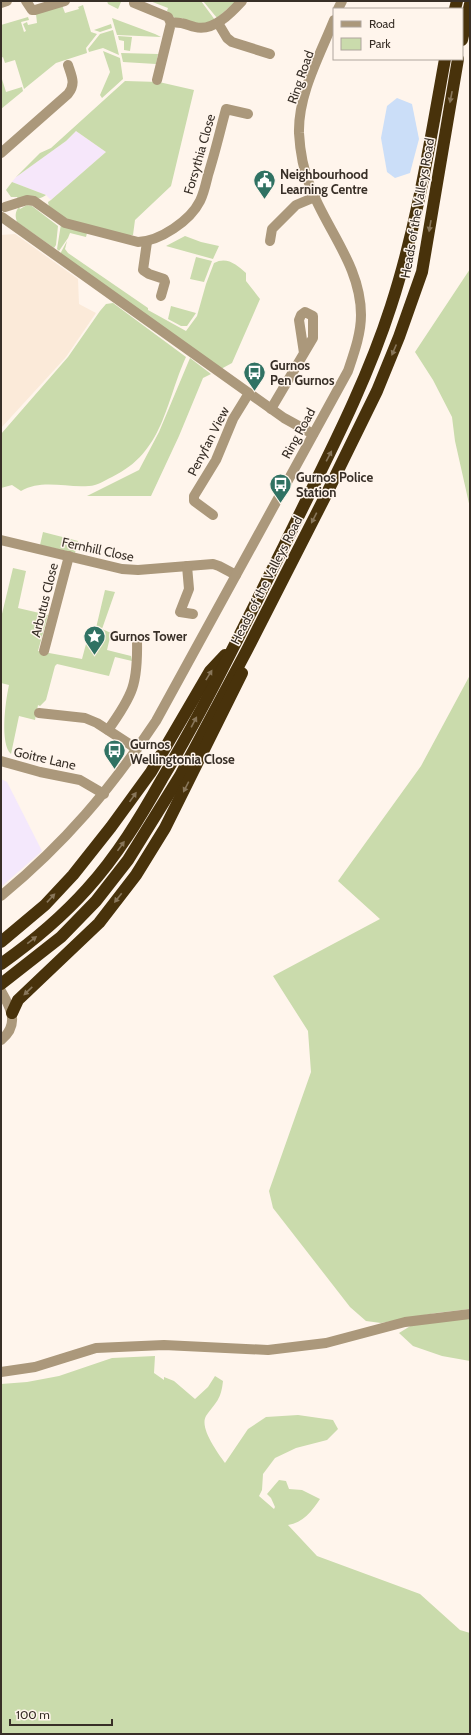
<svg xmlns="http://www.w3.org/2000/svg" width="471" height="1735" font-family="Cabin,sans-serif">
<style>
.built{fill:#fbead9}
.industrial{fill:#f6e7fa}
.education{fill:#f4e8fc}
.green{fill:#cadbac}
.water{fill:#cbdef8}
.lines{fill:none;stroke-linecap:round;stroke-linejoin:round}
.minor{stroke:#ab987b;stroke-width:10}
.highway{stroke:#48320b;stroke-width:12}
.oneway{fill:#88765a}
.labels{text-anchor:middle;stroke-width:3;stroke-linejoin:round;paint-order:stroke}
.street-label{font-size:13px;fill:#382f27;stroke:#fff5ec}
.poi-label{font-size:13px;font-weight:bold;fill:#382f27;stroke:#fff5ec;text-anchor:start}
</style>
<rect width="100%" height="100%" fill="#fff5ec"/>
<!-- built -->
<path class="built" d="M15 234 78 279 79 304 96 313 66 357 1 428V235Z"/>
<!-- industrial -->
<path class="industrial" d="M76 131 106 152 51 200 46 195 12 182 16 177 66 141Z"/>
<!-- education -->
<path class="education" d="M1 779 7 782 42 851 1 887Z"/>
<!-- green -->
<g class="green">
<path d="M107 1 121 2 118 9 108 4Z"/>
<path d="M150 1H201L215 20 207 25 183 20V18L176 19 167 11 168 8Z"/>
<path d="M203 1H236L217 18Z"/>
<path d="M62 5 65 13 79 9 78 7 83 5 91 32 97 34 86 48 87 53 56 63 24 89 15 60 5 63 3 57 1 58V25L28 17 29 20 21 22 24 32 26 31 23 24 27 22 28 25 37 23 36 14Z"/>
<path d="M112 18 155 34 161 37 117 35Z"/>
<path d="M111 24 112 28 100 32 94 30Z"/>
<path d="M113 30 119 55 103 48 89 52 88 49 100 34Z"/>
<path d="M118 36 132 37 130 51 124 50V41L119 40Z"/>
<path d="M103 51 120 58 123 79 102 98 100 95 110 72Z"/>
<path d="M121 53 158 54 156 64 123 62Z"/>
<path d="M1 76 6 92 22 87 23 91 1 109Z"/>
<path d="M125 81 159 82 194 90 171 186 135 220 133 235 126 236 72 221 63 217 49 207 48 202 51 200 106 152 76 131 66 141 16 177 40 153 51 148Z"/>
<path d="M12 182 46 195C38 201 28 199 18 199L17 197H11L6 190Z"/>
<path d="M27 205 32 206 58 226 56 245 54 248 17 222C15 216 15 212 19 207L20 209Z"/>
<path d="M61 224 87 233 86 237 70 233 68 238 59 251 57 249Z"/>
<path d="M185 236 201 242 219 246 213 259 166 246Z"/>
<path d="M67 241 65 249 68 253 148 308V310L186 331 197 316 206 284 214 263C227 256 237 265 246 273V281L260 299 232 363 221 369 60 254Z"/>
<path d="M196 257 212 261 204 282 190 279Z"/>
<path d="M470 269V508L455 441 452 417 433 380 415 352Z"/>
<path d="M113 303 186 357C165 403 164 452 112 477 105 480 97 486 89 486 66 488 42 479 21 491L12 485 1 488V434L68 357 100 311 106 304Z"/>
<path d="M171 306 196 313 187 326H181L168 319Z"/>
<path d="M190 358 211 374 203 378 179 436 151 496H87L139 470 159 432Z"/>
<path d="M43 532 78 541 75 553 40 545Z"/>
<path d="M13 568 26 571 18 608 48 615 38 651 82 659 86 644 92 645 105 590 115 592 102 629 111 633 107 650 131 656 132 661 115 657 109 676 57 664 55 666 46 700 40 706 38 705 35 720 19 716 11 754C0 744 5 703 9 685L1 683 2 624 1 618Z"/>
<path d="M470 675V1309L436 1313 381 1323 366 1321 350 1307 273 1208 269 1191 311 1072 308 1031 273 976 380 919 338 881 421 766Z"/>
<path d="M470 1318V1361L442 1356 413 1346 399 1333 412 1325Z"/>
<path d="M155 1356 154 1373 164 1380V1377L174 1381 195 1399 208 1387 215 1376 223 1381C221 1400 216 1402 206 1416 199 1428 218 1453 225 1463L248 1429 266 1417 298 1415 333 1420 338 1429 327 1440 296 1448 275 1458 263 1474 262 1490 259 1496 274 1509 275 1507 271 1498 267 1494 279 1480 286 1481 289 1489 302 1490 320 1499C312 1511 303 1523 288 1525L317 1556 420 1594 460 1630 470 1633V1734H1V1384L27 1382 59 1376 112 1358Z"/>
</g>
<!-- water -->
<path class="water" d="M397 98 412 104 419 139 410 173 395 178 387 172 381 138 387 106Z"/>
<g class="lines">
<!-- minor -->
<g class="minor">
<path d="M26 1 32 10H35L65 1"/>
<path d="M1 3 7 1"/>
<path d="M134 3 168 17 171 23"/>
<path d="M338 9 342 1"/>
<path d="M218 23 227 38 232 42 270 54"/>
<path d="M157 80 171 23C180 21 187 25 195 27 213 32 231 13 242 1"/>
<path d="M1 153 68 94C76 84 72 77 68 65"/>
<path d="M5 207 27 200 34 201 65 223 138 242C160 241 190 221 200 201 204 193 206 183 208 175 215 153 220 131 226 109L248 114"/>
<path d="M2 217 284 418 313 434"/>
<path d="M270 241 272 229 296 205 315 197"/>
<path d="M147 242 143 270 149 274 164 279 165 282 161 296"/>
<path d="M271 409 313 338V316L305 312 301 315 299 320 304 353"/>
<path d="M213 515 194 501V496L216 460 233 419 249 393"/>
<path d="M1 540 122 569 138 570 213 564 219 566 236 575"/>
<path d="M187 566 189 589 180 612 193 614"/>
<path d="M44 651 69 556"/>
<path d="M39 713 85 718 97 723 137 749"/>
<path d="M108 730C133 695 138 684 137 640"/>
<path d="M1 761 40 772 80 780 104 794"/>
<path d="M1 896C65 843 110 790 156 721L348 371C354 353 361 334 361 315 361 266 326 229 310 186 303 169 300 151 299 133 298 94 320 55 334 20"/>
<path d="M1 991C11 1008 20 1025 1 1040"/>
<path d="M1 1372 35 1367 96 1348 164 1345 268 1350 326 1343 405 1322 470 1314"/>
</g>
<!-- highway -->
<g class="highway">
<path d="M455 9 457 1"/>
<path d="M462 40 470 4"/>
<path d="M1 942 45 905 73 875 111 827 151 772 210 671 225 655"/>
<path d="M1 964C32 942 61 918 87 889 117 856 140 818 162 779 207 704 245 624 284 546 322 467 364 390 391 306 417 226 430 142 445 59"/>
<path d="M1 984 61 937 96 901 128 860 180 776 247 650 328 491 377 391 399 337 422 272 458 59"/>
<path d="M12 1013 18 1000 99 923 136 875 165 828 242 673"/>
</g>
</g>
<!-- one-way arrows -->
<defs><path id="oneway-solid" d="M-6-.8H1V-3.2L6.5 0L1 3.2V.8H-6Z"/></defs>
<g class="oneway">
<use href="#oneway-solid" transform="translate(451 97) rotate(101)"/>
<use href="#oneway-solid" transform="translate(430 226) rotate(100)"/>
<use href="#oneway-solid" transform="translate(394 350) rotate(113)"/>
<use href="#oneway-solid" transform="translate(329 456) rotate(-62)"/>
<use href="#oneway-solid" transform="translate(314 518) rotate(117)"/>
<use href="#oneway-solid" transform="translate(209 675) rotate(-58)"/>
<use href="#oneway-solid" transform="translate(194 722) rotate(-62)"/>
<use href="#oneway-solid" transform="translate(186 787) rotate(117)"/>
<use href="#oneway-solid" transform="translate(133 797) rotate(-55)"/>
<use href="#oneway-solid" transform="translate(121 846) rotate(-54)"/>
<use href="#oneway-solid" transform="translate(51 898) rotate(-47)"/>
<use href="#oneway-solid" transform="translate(118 898) rotate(128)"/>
<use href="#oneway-solid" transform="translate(32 940) rotate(-37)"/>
<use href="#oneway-solid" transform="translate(28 991) rotate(136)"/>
</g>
<!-- icons -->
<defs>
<symbol id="civic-pin" viewBox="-11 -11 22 30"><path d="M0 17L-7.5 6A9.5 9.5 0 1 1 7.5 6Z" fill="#307263" stroke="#fff5ec"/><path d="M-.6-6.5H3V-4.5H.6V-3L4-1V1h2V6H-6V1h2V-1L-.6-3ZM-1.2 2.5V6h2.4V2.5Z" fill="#fff"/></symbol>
<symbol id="bus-pin" viewBox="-11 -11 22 30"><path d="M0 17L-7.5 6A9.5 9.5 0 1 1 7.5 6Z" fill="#307263" stroke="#fff5ec"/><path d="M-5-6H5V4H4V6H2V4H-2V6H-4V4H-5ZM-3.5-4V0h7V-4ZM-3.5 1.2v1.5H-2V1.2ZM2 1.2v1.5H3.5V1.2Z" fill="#fff"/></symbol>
<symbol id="sight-pin" viewBox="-11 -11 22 30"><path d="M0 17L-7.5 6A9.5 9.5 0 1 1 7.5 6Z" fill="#307263" stroke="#fff5ec"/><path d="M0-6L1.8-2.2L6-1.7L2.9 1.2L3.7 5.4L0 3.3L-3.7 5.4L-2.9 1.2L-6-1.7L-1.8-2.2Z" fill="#fff"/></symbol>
</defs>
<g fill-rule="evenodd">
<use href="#civic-pin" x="252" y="168" width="25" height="34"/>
<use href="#bus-pin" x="242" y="360" width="25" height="34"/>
<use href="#bus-pin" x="268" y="472" width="25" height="34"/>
<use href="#sight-pin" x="82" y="624" width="25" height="34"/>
<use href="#bus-pin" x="102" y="738" width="25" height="34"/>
</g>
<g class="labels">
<!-- street labels -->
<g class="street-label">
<text transform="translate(300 77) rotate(-71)" y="5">Ring Road</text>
<text transform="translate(199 154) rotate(-74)" y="5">Forsythia Close</text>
<text transform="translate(417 208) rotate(-80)" y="5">Heads of the Valleys Road</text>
<text transform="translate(298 433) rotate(-61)" y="5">Ring Road</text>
<text transform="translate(208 441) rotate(-63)" y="5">Penyfan View</text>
<text transform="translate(98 549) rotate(12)" y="5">Fernhill Close</text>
<text transform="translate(266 580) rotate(-63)" y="5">Heads of the Valleys Road</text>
<text transform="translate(44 600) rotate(-76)" y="5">Arbutus Close</text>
<text transform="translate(45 758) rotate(13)" y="5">Goitre Lane</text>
</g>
<!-- poi labels -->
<g class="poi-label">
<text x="280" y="179">Neighbourhood<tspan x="280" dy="15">Learning Centre</tspan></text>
<text x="270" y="370">Gurnos<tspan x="270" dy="15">Pen Gurnos</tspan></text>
<text x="296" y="482">Gurnos Police<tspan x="296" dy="15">Station</tspan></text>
<text x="110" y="641">Gurnos Tower</text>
<text x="130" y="749">Gurnos<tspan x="130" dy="15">Wellingtonia Close</tspan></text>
</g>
</g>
<!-- border -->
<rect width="471" height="1735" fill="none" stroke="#382f27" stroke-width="4"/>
<!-- legend -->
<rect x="333" y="8" width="130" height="52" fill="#fff5ec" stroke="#afa69d"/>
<rect x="341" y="21" width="20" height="6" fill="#ab987b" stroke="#afa69d"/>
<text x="369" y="28" font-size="12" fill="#382f27">Road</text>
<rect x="341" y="38" width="20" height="12" fill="#cadbac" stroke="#afa69d"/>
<text x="369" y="48" font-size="12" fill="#382f27">Park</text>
<!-- scale -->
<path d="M10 1719v6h102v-6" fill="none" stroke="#382f27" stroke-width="2"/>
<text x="16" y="1719" font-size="12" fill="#382f27" stroke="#fff5ec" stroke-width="3" paint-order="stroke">100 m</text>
</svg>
